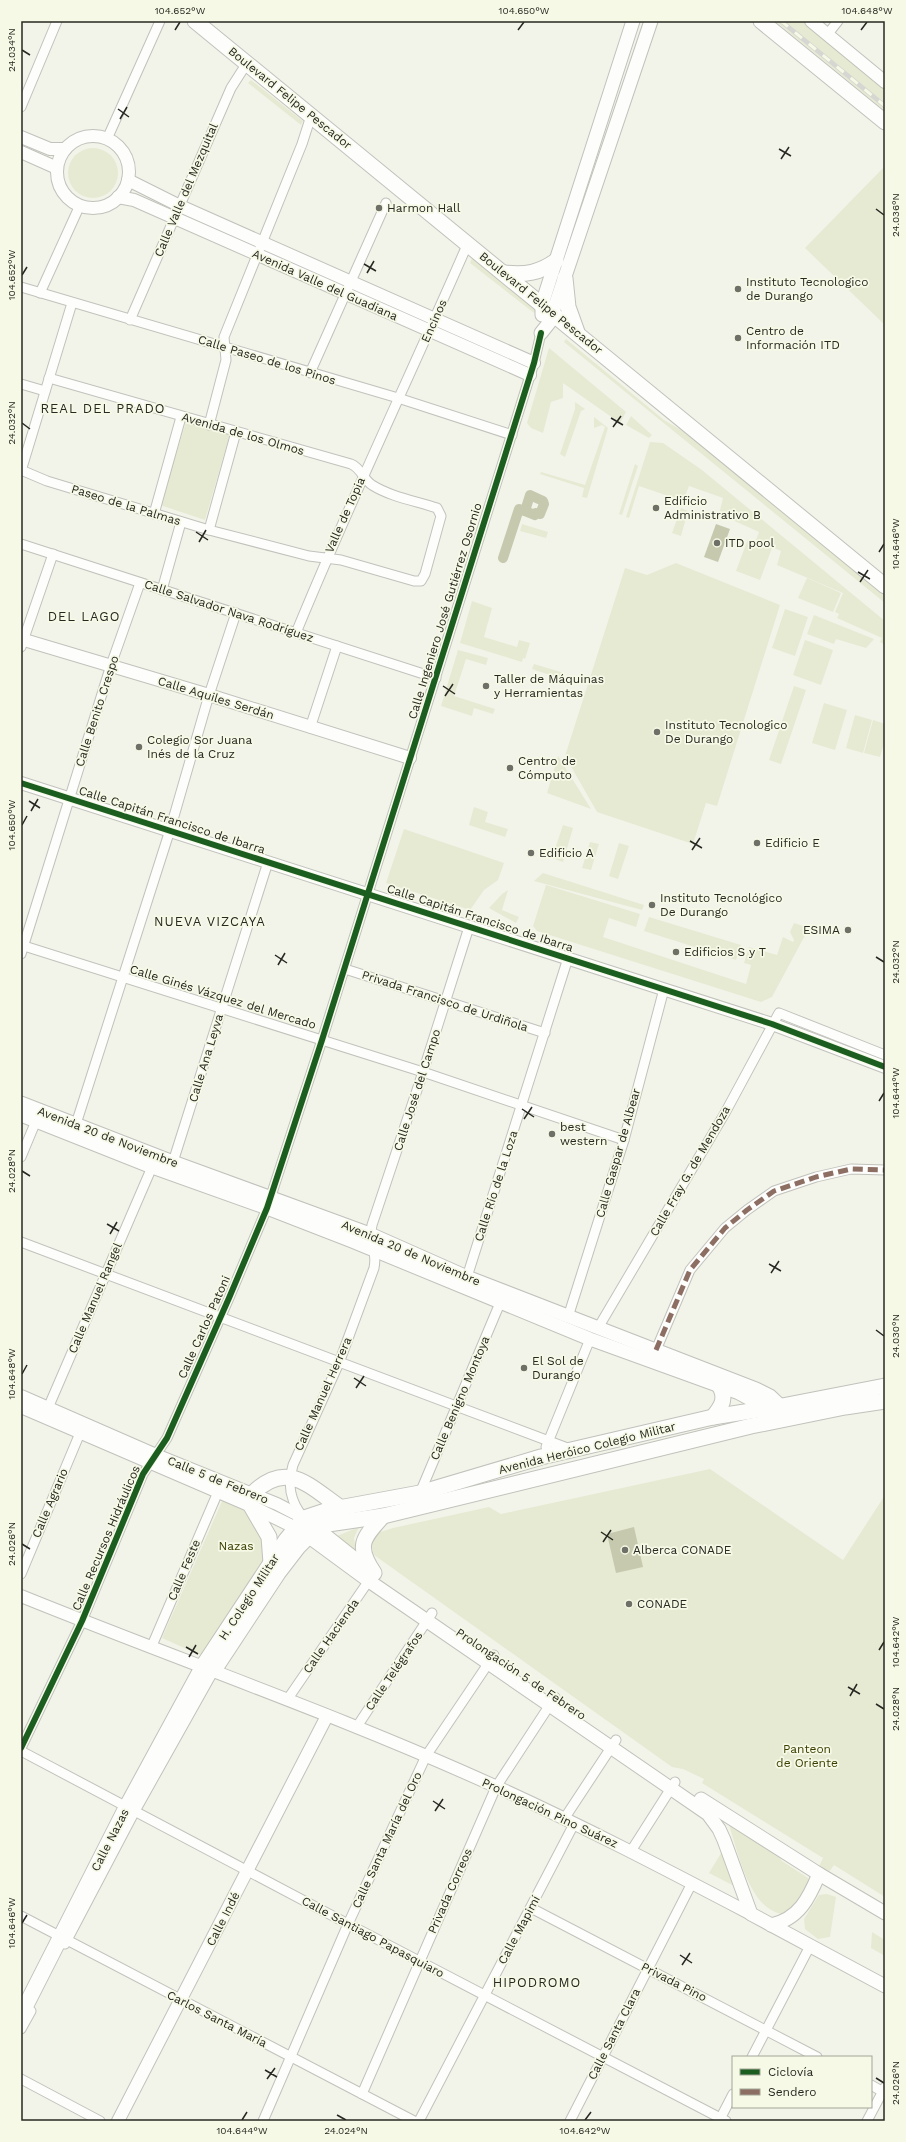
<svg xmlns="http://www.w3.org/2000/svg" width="906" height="2142" font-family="'Work Sans',sans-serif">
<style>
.green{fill:#e6ead2}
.water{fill:#c6c9ae}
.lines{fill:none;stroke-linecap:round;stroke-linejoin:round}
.canal{stroke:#c6c9ae;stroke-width:10}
.minor-casing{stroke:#c1c2bb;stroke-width:11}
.tertiary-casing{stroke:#c1c2bb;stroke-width:14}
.secondary-casing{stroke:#c1c2bb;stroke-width:15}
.primary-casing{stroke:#c1c2bb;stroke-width:17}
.minor{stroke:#fdfdfc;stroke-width:9}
.tertiary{stroke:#fdfdfc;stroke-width:12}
.secondary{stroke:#fdfdfc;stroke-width:13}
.primary{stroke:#fdfdfc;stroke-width:15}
.rail-casing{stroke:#d6d6d3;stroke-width:4.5}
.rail{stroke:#f6f9e5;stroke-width:3;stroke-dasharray:9;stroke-linecap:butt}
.quiet{stroke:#8d6e63;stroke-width:5;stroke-dasharray:10 5;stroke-linecap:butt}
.cycleway-casing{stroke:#f6f9e5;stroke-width:8}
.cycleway{stroke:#1b5e20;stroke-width:6}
.ticks{fill:none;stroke:#272821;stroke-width:1.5}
.poi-dot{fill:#6e6f67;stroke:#f6f9e5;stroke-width:1.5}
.labels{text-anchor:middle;stroke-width:3.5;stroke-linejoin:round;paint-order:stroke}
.street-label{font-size:12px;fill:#272821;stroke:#f6f9e5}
.poi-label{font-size:12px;fill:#272821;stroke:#f6f9e5;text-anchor:start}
.park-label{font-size:12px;fill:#3b3e00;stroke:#f6f9e5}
.neighbourhood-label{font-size:13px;letter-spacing:1px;fill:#272821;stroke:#f6f9e5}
.neatline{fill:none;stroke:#272821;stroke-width:1.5}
.ticks-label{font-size:10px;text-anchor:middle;fill:#272821}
</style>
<rect width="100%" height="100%" fill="#f2f4ea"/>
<!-- green -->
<g class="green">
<path d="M775 21H802L885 88V111Z"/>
<path d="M251 80 303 121 301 125 248 83Z"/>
<circle cx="93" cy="173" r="25"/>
<path d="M885 166V325L805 248Z"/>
<path d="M472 258 536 309 534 313 470 263Z"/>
<path d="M566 339 664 420 698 440 885 595V603L564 342Z"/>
<path d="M549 348 626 412 620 423 563 383V398L551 402 543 433 531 428 527 423Z"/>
<path d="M575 402 585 409 581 411 565 457 560 454 575 409Z"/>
<path d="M631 416 652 435 649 438 626 425Z"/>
<path d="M594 417 608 428 587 498 582 497 584 488 540 474 541 472 585 485 605 427 602 425 594 428Z"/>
<path d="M186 422 230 434 205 520 160 505Z"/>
<path d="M650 442 663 443 702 470 885 621V645L880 642 882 638 837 618 839 614 835 612 843 593 777 565 781 551 756 540 759 532 719 514 723 498 689 486 683 501 639 486 629 518 626 517Z"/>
<path d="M635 464 638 466 622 515 619 514Z"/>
<path d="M681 508 688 511 681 536 672 533Z"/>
<path d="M522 524 548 532 546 538 520 531Z"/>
<path d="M748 539 772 548 760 580 736 571Z"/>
<path d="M676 563 780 605 717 806 706 803 693 844 597 812 565 756 625 568 647 575Z"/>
<path d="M807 578 841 593 833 612 798 598Z"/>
<path d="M472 601 492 608 484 637 517 647 519 640 530 643 525 659 523 658 522 662 460 643Z"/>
<path d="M785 609 808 617 795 656 772 648Z"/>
<path d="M814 615 874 639 866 648 836 639 834 644 807 634Z"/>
<path d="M805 640 833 650 821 685 793 675Z"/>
<path d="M458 650 488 658 486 665 466 659 454 696 495 709 493 714 474 708 472 716 441 706Z"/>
<path d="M534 664 564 673 562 679 532 669Z"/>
<path d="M794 686 806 690 781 764 769 760Z"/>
<path d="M824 703 847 710 835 750 812 743Z"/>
<path d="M855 715 872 720 863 753 846 748Z"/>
<path d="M873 720 885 724V740L880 757 864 753Z"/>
<path d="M558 756 591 809 547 793Z"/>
<path d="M474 807 488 812 485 822 508 829 505 837 469 825Z"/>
<path d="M563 825 573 828 563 862 552 858Z"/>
<path d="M404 829 504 863 498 880 484 890 470 910 386 883Z"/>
<path d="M590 842 599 844 591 870 582 868Z"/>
<path d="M619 843 629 846 618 879 609 876Z"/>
<path d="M543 873 644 905 642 910 534 881Z"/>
<path d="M546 885 640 914 636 927 609 918 603 937 746 984 751 965 744 963 749 947 777 955 783 937 793 942 794 940 790 932 794 923 809 928 772 997 761 1002 537 931 533 926Z"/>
<path d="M508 890 502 910 519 917 516 923 489 908 502 894Z"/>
<path d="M649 917 741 945 736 960 644 931Z"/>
<path d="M710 1469 843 1560 885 1495V1897L834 1865 829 1872 819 1866 823 1858 702 1783 704 1779 683 1769 672 1767 374 1555 371 1544 374 1534 393 1528 489 1507 501 1514Z"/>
<path d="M223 1499 255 1517 268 1554 209 1645 200 1655 162 1638Z"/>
<path d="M359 1527 354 1538 356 1551 337 1536Z"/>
<path d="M727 1819 772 1848 782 1861 808 1878 812 1886 788 1915C748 1914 738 1849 727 1819Z"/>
<path d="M723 1850 738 1888 709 1873Z"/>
<path d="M827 1894 836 1897 830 1937 818 1939 805 1929 804 1919 819 1895Z"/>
<path d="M872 1932 885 1940V1956L871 1948Z"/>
</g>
<!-- water -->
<g class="water">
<path d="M716 524 730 529 718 562 704 557Z"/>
<path d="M634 1527 643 1567 616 1573 607 1534Z"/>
</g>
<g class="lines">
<!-- canal -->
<g class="canal">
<path d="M530 495 543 501 544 504 540 514 536 513 535 515 525 511Z"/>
<path d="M503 558 519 509 525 511"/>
</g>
<defs>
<g id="minor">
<path d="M827 35 838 21"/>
<path d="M21 107 57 21"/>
<path d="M107 139 160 21"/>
<path d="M21 287 398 398 512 435"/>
<path d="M40 293 80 205"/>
<path d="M130 320 231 88 247 63"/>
<path d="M310 373 386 203"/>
<path d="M21 384 45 391"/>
<path d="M209 425 226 360 224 337 302 144 311 116"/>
<path d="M21 470 47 481 209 530 309 556 341 560 414 581H421L425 574 441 516 437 508C416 501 391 497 372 485 363 479 361 468 351 464L49 378"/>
<path d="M21 471 72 303"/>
<path d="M154 514 181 417"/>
<path d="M209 530 236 432"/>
<path d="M21 544 436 678"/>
<path d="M162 590 181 522"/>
<path d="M296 633C350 501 411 374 468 243"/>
<path d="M21 647 53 554"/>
<path d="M310 728 337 646"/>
<path d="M21 945 423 1072 624 1140"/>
<path d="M21 954 111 665 140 583"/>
<path d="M345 969 545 1033"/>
<path d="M76 1124 170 830 209 695 236 613"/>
<path d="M21 1157 36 1121"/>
<path d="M173 1162 268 862"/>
<path d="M21 1242 570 1449"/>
<path d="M467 1277 568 958"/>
<path d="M568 1317 624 1140 664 989"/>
<path d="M598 1328 725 1113 779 1013 885 1055"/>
<path d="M656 1350 690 1270 725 1228 747 1210 774 1191 816 1177 851 1169 885 1170"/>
<path d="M48 1408 152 1167"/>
<path d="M546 1447 590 1339"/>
<path d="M420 1493 500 1303"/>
<path d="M303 1517C290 1501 287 1485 293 1465L339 1363 374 1268C378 1248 368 1244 372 1225L423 1072 469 927"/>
<path d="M21 1574 80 1433"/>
<path d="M151 1648 218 1492"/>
<path d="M287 1700 372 1576"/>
<path d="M356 1728 432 1613"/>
<path d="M21 1748 82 1621 143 1474 167 1438 229 1298 267 1208 322 1040 534 363 541 333"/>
<path d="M21 1751 348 1924 726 2121"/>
<path d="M564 1819 616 1740"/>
<path d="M631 1851 675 1782"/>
<path d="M531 1908 817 2057"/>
<path d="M21 1916 414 2121"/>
<path d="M65 1944 135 1811 214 1670"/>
<path d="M21 2029 31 2011"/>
<path d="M752 2057 810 1946"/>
<path d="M21 2079 100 2121"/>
<path d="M871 2085 885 2093"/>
<path d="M362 2094 496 1787 555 1697"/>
<path d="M263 2121 348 1924 426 1756 494 1655"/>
<path d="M419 2121 574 1824"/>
<path d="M570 2121 692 1883"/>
<path d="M719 2121 733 2094"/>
<path d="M867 2121 885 2087"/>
</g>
<g id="tertiary">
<path d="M811 21 885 82"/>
<circle cx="93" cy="172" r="36"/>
<path d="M21 137 50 149H65"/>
<path d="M21 152 57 168"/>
<path d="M128 180 180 206 534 363"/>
<path d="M118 197 134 200 530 375"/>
<path d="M21 639 209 695 410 758"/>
<path d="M21 783 772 1024 885 1067"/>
<path d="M21 1396 156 1455 277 1504 304 1518"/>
<path d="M21 1407 251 1506 296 1528"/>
<path d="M21 1596C179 1660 341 1716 497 1787 583 1826 667 1870 751 1914"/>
<path d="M118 2121 327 1716"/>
</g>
<g id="secondary">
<path d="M542 315V304L633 21"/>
<path d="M541 333 549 323 553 312 651 21"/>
<path d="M21 1103 173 1162 370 1234 467 1277 756 1389 770 1396 787 1412"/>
<path d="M21 1115 152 1167 267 1208 352 1241 590 1339 739 1393 772 1411"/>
<path d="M310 1523 373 1573"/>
<path d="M301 1531 369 1581 708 1814 719 1829 724 1840 751 1914 885 1986"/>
<path d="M701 1799 819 1874 885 1913"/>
<path d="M771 1925C799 1919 809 1898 819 1874"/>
</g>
<g id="primary">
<path d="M195 21 885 586"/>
<path d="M761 21 885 122"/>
<path d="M505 273C526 275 539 273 556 261"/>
<path d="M565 278 568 307 577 332"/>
<path d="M713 1417C722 1406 727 1398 719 1385"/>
<path d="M252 1494C287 1459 309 1486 341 1508"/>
<path d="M251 1506 269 1537 271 1563"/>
<path d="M374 1573C356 1546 362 1539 383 1516"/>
<path d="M214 1670 278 1573 298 1547 317 1528 328 1524 383 1516 751 1426 845 1407 885 1401"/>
<path d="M21 2015 127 1806 203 1666 286 1540 304 1518 328 1510 420 1493 541 1457 713 1417 782 1406 885 1386"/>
</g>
</defs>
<!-- minor casing -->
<use href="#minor" class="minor-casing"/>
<!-- tertiary casing -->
<use href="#tertiary" class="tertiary-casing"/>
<!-- secondary casing -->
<use href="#secondary" class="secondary-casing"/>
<!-- primary casing -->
<use href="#primary" class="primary-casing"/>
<!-- minor -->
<use href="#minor" class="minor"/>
<!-- tertiary -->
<use href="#tertiary" class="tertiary"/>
<!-- secondary -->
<use href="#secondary" class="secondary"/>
<!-- primary -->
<use href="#primary" class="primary"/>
<defs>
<path id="rail" d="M781 21 885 106"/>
</defs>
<!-- rail casing -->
<use href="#rail" class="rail-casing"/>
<!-- rail -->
<use href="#rail" class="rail"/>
<!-- quiet -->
<path class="quiet" d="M656 1350 690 1270 725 1228 747 1210 774 1191 816 1177 851 1169 885 1170"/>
<defs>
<g id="cycleway">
<path d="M21 783 772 1024 885 1067"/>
<path d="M21 1748 82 1621 143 1474 167 1438 229 1298 267 1208 322 1040 534 363 541 333"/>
</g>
</defs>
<!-- cycleway casing -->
<use href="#cycleway" class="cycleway-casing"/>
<!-- cycleway -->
<use href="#cycleway" class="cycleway"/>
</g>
<!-- ticks -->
<path class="ticks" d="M175 30 180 22M518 30 524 22M861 30 867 22M22 50 30 55M118 109 129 117M120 119 127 107M779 149 791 156M781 159 789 147M876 209 884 215M364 264 376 271M367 273 374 261M22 275 27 267M611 418 623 425M22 423 30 429M613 427 621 416M196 532 208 540M199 542 206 530M879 552 884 544M858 572 870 579M860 582 868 570M443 686 455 694M445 696 453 684M29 801 40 808M31 811 38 799M22 825 27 816M690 841 702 848M692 850 700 838M275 955 287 963M876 957 884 962M278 965 285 953M879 1101 884 1093M522 1109 534 1117M524 1119 532 1107M22 1171 30 1176M107 1224 119 1231M110 1234 117 1222M769 1264 781 1271M771 1273 779 1261M876 1330 884 1336M22 1374 27 1365M354 1378 366 1386M356 1388 364 1376M601 1532 613 1540M603 1542 611 1530M22 1544 30 1549M186 1647 198 1654M879 1650 884 1642M189 1657 196 1645M848 1687 860 1694M850 1696 857 1684M876 1704 884 1709M433 1801 445 1809M435 1811 443 1799M22 1923 27 1915M680 1955 692 1963M682 1965 690 1953M265 2070 277 2077M876 2078 884 2083M267 2079 275 2068M337 2115 346 2120M242 2120 247 2112M585 2120 591 2112"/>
<!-- markers -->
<g class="poi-dot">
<circle cx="379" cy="208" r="4"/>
<circle cx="738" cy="289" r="4"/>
<circle cx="738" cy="338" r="4"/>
<circle cx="656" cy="508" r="4"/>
<circle cx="717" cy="543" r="4"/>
<circle cx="486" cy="686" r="4"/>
<circle cx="657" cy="732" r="4"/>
<circle cx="139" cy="747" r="4"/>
<circle cx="510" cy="768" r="4"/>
<circle cx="757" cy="843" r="4"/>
<circle cx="531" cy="853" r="4"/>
<circle cx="652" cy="905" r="4"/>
<circle cx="848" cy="930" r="4"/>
<circle cx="676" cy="952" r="4"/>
<circle cx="552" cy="1134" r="4"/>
<circle cx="524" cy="1368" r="4"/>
<circle cx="625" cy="1550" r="4"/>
<circle cx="629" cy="1604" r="4"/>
</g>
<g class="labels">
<!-- street labels -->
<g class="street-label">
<text transform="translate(290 98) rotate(39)" y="4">Boulevard Felipe Pescador</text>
<text transform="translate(186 190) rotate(-67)" y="4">Calle Valle del Mezquital</text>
<text transform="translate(325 285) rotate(24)" y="4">Avenida Valle del Guadiana</text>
<text transform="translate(541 303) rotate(39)" y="4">Boulevard Felipe Pescador</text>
<text transform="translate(434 321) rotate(-66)" y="4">Encinos</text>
<text transform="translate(267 360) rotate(17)" y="4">Calle Paseo de los Pinos</text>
<text transform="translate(243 434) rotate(16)" y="4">Avenida de los Olmos</text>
<text transform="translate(126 505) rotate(17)" y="4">Paseo de la Palmas</text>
<text transform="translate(345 515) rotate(-66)" y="4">Valle de Topia</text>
<text transform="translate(229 611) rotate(18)" y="4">Calle Salvador Nava Rodríguez</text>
<text transform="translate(445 611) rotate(-73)" y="4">Calle Ingeniero José Gutiérrez Osornio</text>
<text transform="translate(216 698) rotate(17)" y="4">Calle Aquiles Serdán</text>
<text transform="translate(97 711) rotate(-72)" y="4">Calle Benito Crespo</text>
<text transform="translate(172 820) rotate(18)" y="4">Calle Capitán Francisco de Ibarra</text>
<text transform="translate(480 918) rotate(18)" y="4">Calle Capitán Francisco de Ibarra</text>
<text transform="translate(223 997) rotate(17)" y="4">Calle Ginés Vázquez del Mercado</text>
<text transform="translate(445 1001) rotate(18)" y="4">Privada Francisco de Urdiñola</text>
<text transform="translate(206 1058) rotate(-73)" y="4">Calle Ana Leyva</text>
<text transform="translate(417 1090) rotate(-72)" y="4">Calle José del Campo</text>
<text transform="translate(108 1137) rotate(21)" y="4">Avenida 20 de Noviembre</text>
<text transform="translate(618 1153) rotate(-74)" y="4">Calle Gaspar de Albear</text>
<text transform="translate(690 1171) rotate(-60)" y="4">Calle Fray G. de Mendoza</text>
<text transform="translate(496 1186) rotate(-72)" y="4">Calle Río de la Loza</text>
<text transform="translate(411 1253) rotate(23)" y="4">Avenida 20 de Noviembre</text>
<text transform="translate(95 1298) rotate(-67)" y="4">Calle Manuel Rangel</text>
<text transform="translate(204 1327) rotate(-66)" y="4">Calle Carlos Patoni</text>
<text transform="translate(323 1394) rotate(-66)" y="4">Calle Manuel Herrera</text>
<text transform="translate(460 1398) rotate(-67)" y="4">Calle Benigno Montoya</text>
<text transform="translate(587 1448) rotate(-14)" y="4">Avenida Heróico Colegio Militar</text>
<text transform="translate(218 1480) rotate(22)" y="4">Calle 5 de Febrero</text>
<text transform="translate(50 1503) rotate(-67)" y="4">Calle Agrario</text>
<text transform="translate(106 1538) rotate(-67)" y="4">Calle Recursos Hidráulicos</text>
<text transform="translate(184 1570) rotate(-67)" y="4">Calle Feste</text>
<text transform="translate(249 1597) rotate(-57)" y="4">H. Colegio Militar</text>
<text transform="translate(331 1636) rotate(-55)" y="4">Calle Hacienda</text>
<text transform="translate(394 1671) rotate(-56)" y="4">Calle Telégrafos</text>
<text transform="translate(521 1674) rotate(34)" y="4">Prolongación 5 de Febrero</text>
<text transform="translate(550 1813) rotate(25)" y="4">Prolongación Pino Suárez</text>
<text transform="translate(110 1840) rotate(-63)" y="4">Calle Nazas</text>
<text transform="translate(387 1840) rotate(-65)" y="4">Calle Santa María del Oro</text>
<text transform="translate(450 1891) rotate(-66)" y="4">Privada Correos</text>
<text transform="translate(223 1919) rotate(-63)" y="4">Calle Indé</text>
<text transform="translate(519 1930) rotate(-62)" y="4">Calle Mapimí</text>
<text transform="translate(373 1937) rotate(28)" y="4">Calle Santiago Papasquiaro</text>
<text transform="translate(674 1982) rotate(27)" y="4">Privada Pino</text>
<text transform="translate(217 2019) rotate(27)" y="4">Carlos Santa María</text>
<text transform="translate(614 2034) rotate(-63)" y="4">Calle Santa Clara</text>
</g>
<!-- poi labels -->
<g class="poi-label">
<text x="387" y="212">Harmon Hall</text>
<text x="746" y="286">Instituto Tecnologico<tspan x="746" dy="14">de Durango</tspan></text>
<text x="746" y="335">Centro de<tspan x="746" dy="14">Información ITD</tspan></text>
<text x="664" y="505">Edificio<tspan x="664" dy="14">Administrativo B</tspan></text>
<text x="725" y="547">ITD pool</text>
<text x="494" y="683">Taller de Máquinas<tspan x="494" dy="14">y Herramientas</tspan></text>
<text x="665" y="729">Instituto Tecnologico<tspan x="665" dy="14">De Durango</tspan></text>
<text x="147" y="744">Colegio Sor Juana<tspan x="147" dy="14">Inés de la Cruz</tspan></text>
<text x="518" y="765">Centro de<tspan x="518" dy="14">Cómputo</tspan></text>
<text x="765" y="847">Edificio E</text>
<text x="539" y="857">Edificio A</text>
<text x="660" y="902">Instituto Tecnológico<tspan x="660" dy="14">De Durango</tspan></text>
<text x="840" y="934" text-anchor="end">ESIMA</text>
<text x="684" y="956">Edificios S y T</text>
<text x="560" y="1131">best<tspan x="560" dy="14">western</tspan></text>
<text x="532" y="1365">El Sol de<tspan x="532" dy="14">Durango</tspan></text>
<text x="633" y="1554">Alberca CONADE</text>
<text x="637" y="1608">CONADE</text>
</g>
<!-- park labels -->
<g class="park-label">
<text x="236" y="1550">Nazas</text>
<text x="807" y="1753">Panteon<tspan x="807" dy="14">de Oriente</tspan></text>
</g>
<!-- neighbourhood labels -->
<g class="neighbourhood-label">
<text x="103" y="413">REAL DEL PRADO</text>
<text x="84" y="621">DEL LAGO</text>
<text x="210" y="926">NUEVA VIZCAYA</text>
<text x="537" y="1987">HIPODROMO</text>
</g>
</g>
<!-- border -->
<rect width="906" height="2142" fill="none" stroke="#f6f9e5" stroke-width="44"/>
<!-- legend -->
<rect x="732" y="2056" width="140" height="52" fill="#f6f9e5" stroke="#a3a597"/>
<rect x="740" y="2069" width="20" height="6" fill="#1b5e20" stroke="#a3a597"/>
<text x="768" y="2076" font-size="12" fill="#272821">Ciclovía</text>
<rect x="740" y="2089" width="20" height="6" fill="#8d6e63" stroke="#a3a597"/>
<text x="768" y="2096" font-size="12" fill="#272821">Sendero</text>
<rect x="22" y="22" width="862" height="2098" class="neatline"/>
<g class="ticks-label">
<text x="180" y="14">104.652°W</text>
<text x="524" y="14">104.650°W</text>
<text x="867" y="14">104.648°W</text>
<text transform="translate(11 50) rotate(-90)" y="4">24.034°N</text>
<text transform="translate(895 215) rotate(-90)" y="4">24.036°N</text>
<text transform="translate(11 275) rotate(-90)" y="4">104.652°W</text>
<text transform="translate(11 423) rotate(-90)" y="4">24.032°N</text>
<text transform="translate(895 544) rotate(-90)" y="4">104.646°W</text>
<text transform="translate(11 825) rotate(-90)" y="4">104.650°W</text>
<text transform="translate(895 962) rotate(-90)" y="4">24.032°N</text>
<text transform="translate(895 1093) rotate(-90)" y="4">104.644°W</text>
<text transform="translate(11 1171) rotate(-90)" y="4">24.028°N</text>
<text transform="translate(895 1336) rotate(-90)" y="4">24.030°N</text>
<text transform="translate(11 1374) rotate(-90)" y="4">104.648°W</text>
<text transform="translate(11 1544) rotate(-90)" y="4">24.026°N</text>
<text transform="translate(895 1642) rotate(-90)" y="4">104.642°W</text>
<text transform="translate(895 1709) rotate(-90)" y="4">24.028°N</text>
<text transform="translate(11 1923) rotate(-90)" y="4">104.646°W</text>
<text transform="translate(895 2083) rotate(-90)" y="4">24.026°N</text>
<text x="242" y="2134">104.644°W</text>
<text x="346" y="2134">24.024°N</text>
<text x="585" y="2134">104.642°W</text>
</g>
</svg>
